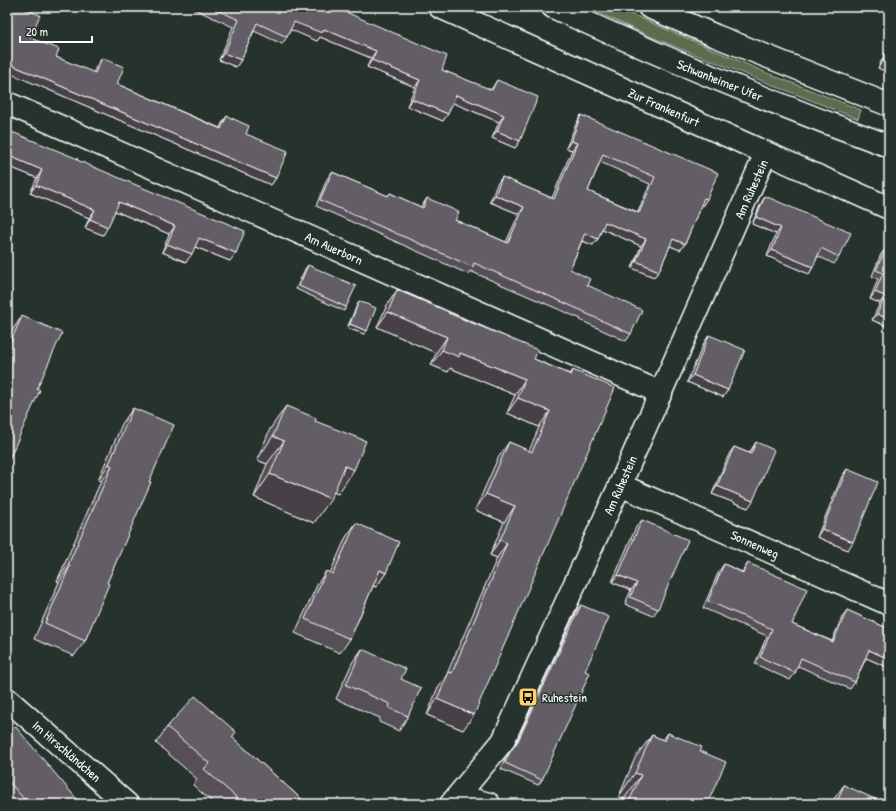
<svg xmlns="http://www.w3.org/2000/svg" width="896" height="811" font-family="'Patrick Hand',sans-serif">
<style>
.green{fill:#5b6c4f;stroke:#adb6a7}
.lines{fill:none;stroke-linecap:round;stroke-linejoin:round}
.street-casing{stroke:#fff;stroke-width:25}
.secondary-casing{stroke:#fff;stroke-width:25}
.street{stroke:#26332d;stroke-width:22}
.secondary{stroke:#26332d;stroke-width:22}
.wall{fill:#565058;stroke:#fff;fill-rule:evenodd}
.shaded-wall{fill:#464147;stroke:#fff}
.building{fill:#645d66;stroke:#fff;fill-rule:evenodd}
.labels{text-anchor:middle;stroke-width:3;stroke-linejoin:round;paint-order:stroke}
.street-label{font-size:13px;fill:#fff;stroke:#26332d}
.poi-label{font-size:13px;fill:#fff;stroke:#26332d;text-anchor:start}
</style>
<rect width="100%" height="100%" fill="#26332d"/>
<filter id="ink" filterUnits="userSpaceOnUse"><feTurbulence type="fractalNoise" baseFrequency=".025" numOctaves="2"/><feDisplacementMap in="SourceGraphic" scale="8" xChannelSelector="R" yChannelSelector="G"/><feConvolveMatrix kernelMatrix="1 2 1 2 8 2 1 2 1" color-interpolation-filters="sRGB"/></filter>
<g filter="url(#ink)">
<!-- green -->
<path class="green" d="M586 7H615L767 73 861 110 858 119 649 36Z"/>
<g class="lines">
<defs>
<g id="street">
<path d="M440 7 889 208"/>
<path d="M7 103 661 393"/>
<path d="M620 485 889 604"/>
<path d="M7 699 127 804"/>
<path d="M458 796 489 804"/>
<path d="M451 804 503 741 620 485 766 153"/>
</g>
<g id="secondary">
<path d="M553 7C663 58 775 104 889 146"/>
<path d="M649 7 716 36 889 105"/>
</g>
</defs>
<!-- street casing -->
<use href="#street" class="street-casing"/>
<!-- secondary casing -->
<use href="#secondary" class="secondary-casing"/>
<!-- street -->
<use href="#street" class="street"/>
<!-- secondary -->
<use href="#secondary" class="secondary"/>
</g>
<!-- wall -->
<g class="wall">
<path d="M190 7H282L292 12 294 7H334L442 70 491 90 497 80 520 141 515 148 492 138 499 122 453 103 443 121 407 106 415 87 367 67 371 58 320 37 317 41 291 29 287 37 282 44 254 31 241 60 236 67 219 60 233 27Z"/>
<path d="M30 38 56 57 93 73 97 65 102 58 117 84 220 128 222 123 227 116 246 134 276 178 271 185 7 72Z"/>
<path d="M889 44V73L878 68Z"/>
<path d="M581 115 707 199 702 206 701 205 685 244 680 250 670 246 659 271 654 277 632 268 641 246 602 229 598 239 593 245 582 241 570 269 587 285 631 334 626 341 580 320 581 319 470 271 468 274 316 206 327 179 332 172 388 196 390 193 421 207 427 198 455 220 506 242 519 214 490 202 497 184 502 177 552 198 572 150 566 148 577 122ZM600 162 650 184 638 212 588 191Z"/>
<path d="M77 160 230 261 195 247 186 262 162 252 169 234 115 211 103 235 85 228 89 218 30 193 37 178 7 166Z"/>
<path d="M765 196 839 257 834 264 818 256 813 267 809 274 767 256 776 234 752 224 761 203Z"/>
<path d="M886 248 889 249V327L872 320 880 303 870 299 878 279 872 276 881 254Z"/>
<path d="M308 265 346 307 344 311 296 289 305 269Z"/>
<path d="M397 290 448 313 534 359 570 374 573 370 463 730 427 715 438 687 446 676 497 558 490 555 504 522 475 510 498 458 509 442 529 451 539 427 507 413 515 395 450 368 448 372 431 365 436 353 377 327 387 305Z"/>
<path d="M359 301 367 331 364 334 347 328 357 305Z"/>
<path d="M22 316 37 389 7 464V339L9 335Z"/>
<path d="M709 335 728 390 723 397 687 382 704 343Z"/>
<path d="M286 406 315 421 338 494 334 492 314 523 254 497 267 464 257 460 270 429Z"/>
<path d="M133 408 149 482 107 583 85 641 74 656 34 639 59 582 57 581 101 481 98 480 122 424Z"/>
<path d="M756 442 748 508 712 494 729 454 734 447 749 453 751 450Z"/>
<path d="M847 469 848 550 817 537 842 476Z"/>
<path d="M642 520 658 609 653 616 625 604 631 590 612 582 636 527Z"/>
<path d="M356 523 386 573 376 587 373 586 350 639 340 653 295 633 317 585 326 571 330 573 346 537Z"/>
<path d="M748 563 792 624 832 641 842 617 847 610 889 629V665L887 667 866 658 855 682 850 689 798 666 795 673 790 680 755 664 767 636 703 608 719 571 724 564 742 572Z"/>
<path d="M581 605 542 780 538 785 501 769 506 757 515 745 577 610Z"/>
<path d="M362 649 401 679 408 716 399 731 379 722 380 718 336 699 352 663Z"/>
<path d="M167 727 233 738 307 804H214L193 785 197 779 156 743Z"/>
<path d="M7 733 81 804H7Z"/>
<path d="M668 733 700 751 707 804H622L624 799 619 796 635 758 652 735 663 740Z"/>
<path d="M844 785 875 804H832L834 799Z"/>
</g>
<!-- shaded-wall -->
<g class="shaded-wall">
<path d="M294 22 324 29 376 51 371 58 320 37 317 41 289 29Z"/>
<path d="M224 53 241 60 236 67 219 60Z"/>
<path d="M372 60 420 80 415 87 367 67Z"/>
<path d="M883 61 889 63V73L878 68Z"/>
<path d="M7 63 276 178 271 185 7 72Z"/>
<path d="M456 95 504 115 499 122 451 102Z"/>
<path d="M412 99 448 114 443 121 407 106Z"/>
<path d="M497 131 520 141 515 148 492 138Z"/>
<path d="M571 141 577 143 572 150 566 148Z"/>
<path d="M7 155 42 170 37 178 7 166Z"/>
<path d="M36 185 95 210 89 218 30 193Z"/>
<path d="M495 195 524 207 519 214 490 202Z"/>
<path d="M704 198 707 199 702 206 699 205Z"/>
<path d="M119 202 175 226 169 234 113 210Z"/>
<path d="M756 217 781 228 776 234 752 224Z"/>
<path d="M90 219 108 227 103 235 85 228Z"/>
<path d="M605 222 646 239 641 246 600 228Z"/>
<path d="M585 233 598 239 593 245 580 240Z"/>
<path d="M199 238 236 253 230 261 193 246Z"/>
<path d="M673 239 685 244 680 250 668 245Z"/>
<path d="M167 244 192 254 186 262 162 252Z"/>
<path d="M772 250 813 267 809 274 767 256Z"/>
<path d="M636 261 659 271 654 277 632 268Z"/>
<path d="M875 292 885 296 880 303 870 299Z"/>
<path d="M388 312 447 337 436 353 377 327Z"/>
<path d="M877 314 889 319V327L872 320Z"/>
<path d="M350 324 367 331 364 334 347 328Z"/>
<path d="M442 350 460 353 525 379 515 395 450 368 448 372 431 365Z"/>
<path d="M693 375 728 390 723 397 687 382Z"/>
<path d="M518 398 550 411 539 427 507 413Z"/>
<path d="M273 436 284 441 267 464 257 460Z"/>
<path d="M109 464 112 466 101 481 98 480Z"/>
<path d="M345 466 354 470 338 494 328 490Z"/>
<path d="M270 474 331 499 314 523 254 497Z"/>
<path d="M717 486 753 501 748 508 712 494Z"/>
<path d="M486 494 515 506 504 522 475 510Z"/>
<path d="M822 529 853 542 848 550 817 537Z"/>
<path d="M500 540 507 543 497 558 490 555Z"/>
<path d="M68 565 70 566 59 582 57 581Z"/>
<path d="M380 570 386 573 376 587 370 584Z"/>
<path d="M618 575 637 583 631 590 612 582Z"/>
<path d="M869 650 889 659V665L887 667 864 657Z"/>
<path d="M437 699 474 715 463 730 427 715Z"/>
<path d="M635 773 641 775 624 799 619 796Z"/>
</g>
<!-- building -->
<g class="building">
<path d="M7 7H19L40 15 30 38 59 49 56 57 95 73 102 58 124 67 117 84 221 129 227 116 249 126 246 134 288 151 276 178 7 63Z"/>
<path d="M211 7H282L294 12 296 7H334L447 56 442 70 492 90 497 80 538 97 520 141 497 131 504 115 456 95 448 114 412 99 420 80 372 60 376 51 324 29 322 33 294 22 287 37 257 23 241 60 224 53 239 20Z"/>
<path d="M889 48V63L883 61Z"/>
<path d="M581 115 718 173 707 199 704 198 685 244 673 239 659 271 636 261 646 239 605 222 598 239 585 233 570 269 590 279 587 285 642 310 631 334 585 313V312L474 263 473 267 320 200 332 172 388 196 390 193 423 208 427 198 459 212 455 220 508 243 524 207 495 195 502 177 554 199 577 143 571 141ZM603 154 655 177 639 213 588 191Z"/>
<path d="M7 130 78 159 77 160 245 231 236 253 199 238 192 254 167 244 175 226 119 202 108 227 90 219 95 210 36 185 42 170 7 155Z"/>
<path d="M765 196 851 233 839 257 821 248 813 267 772 250 781 228 756 217Z"/>
<path d="M886 248 889 249V319L877 314 885 296 875 292 883 273 876 270Z"/>
<path d="M308 265 356 286 346 307 299 286Z"/>
<path d="M397 290 449 312 448 313 538 350 534 359 571 375 573 370 615 388 474 715 437 699 449 672 452 673 507 543 500 540 515 506 486 494 509 442 532 452 550 411 518 398 525 379 460 353 459 357 442 350 447 337 388 312Z"/>
<path d="M359 301 376 308 367 331 350 324Z"/>
<path d="M22 316 62 333 37 389 40 390 7 464V350Z"/>
<path d="M709 335 745 350 728 390 693 375Z"/>
<path d="M286 406 316 418 315 421 366 441 354 470 345 466 331 499 270 474 284 441 273 436Z"/>
<path d="M133 408 174 425 149 482H151L107 583 109 584 85 641 45 623 70 566 68 565 112 466 109 464Z"/>
<path d="M756 442 774 450 753 501 717 486 734 447 751 454Z"/>
<path d="M847 469 878 482 853 542 822 529Z"/>
<path d="M642 520 688 540 658 609 630 597 637 583 618 575Z"/>
<path d="M356 523 399 542 386 573 380 570 350 639 305 619 326 571 333 574Z"/>
<path d="M748 563 807 589 792 624 833 642 847 610 889 629V659L869 650 855 682 801 658 795 673 760 657 772 629 708 601 724 564 743 573Z"/>
<path d="M581 605 609 617 585 671 590 673 542 780 505 763 510 752 518 741Z"/>
<path d="M362 649 406 669 401 679 421 688 408 716 389 708 390 704 346 685Z"/>
<path d="M195 696 236 732 232 737 307 804H244L204 769 209 763 167 727Z"/>
<path d="M15 726 81 804H32L27 798 25 800 8 781 7 780V733Z"/>
<path d="M668 733 702 747 700 751 726 762 707 804H628L641 775 635 773 652 735 665 741Z"/>
<path d="M844 785 877 800 875 804H836Z"/>
</g>
</g>
<!-- icons -->
<defs>
<symbol id="bus-square" viewBox="-11 -11 22 22"><rect x="-9" y="-9" width="18" height="18" rx="4" fill="#ffd166" stroke="#26332d"/><path d="M-5-6H5V4H4V6H2V4H-2V6H-4V4H-5ZM-3.5-4V0h7V-4ZM-3.5 1.2v1.5H-2V1.2ZM2 1.2v1.5H3.5V1.2Z" fill="#111"/></symbol>
</defs>
<g fill-rule="evenodd">
<use href="#bus-square" x="517" y="686" width="22" height="22"/>
</g>
<g class="labels">
<!-- street labels -->
<g class="street-label">
<text transform="translate(720 80) rotate(22)" y="5">Schwanheimer Ufer</text>
<text transform="translate(664 107) rotate(24)" y="5">Zur Frankenfurt</text>
<text transform="translate(751 189) rotate(-66)" y="5">Am Ruhestein</text>
<text transform="translate(334 248) rotate(24)" y="5">Am Auerborn</text>
<text transform="translate(620 485) rotate(-66)" y="5">Am Ruhestein</text>
<text transform="translate(755 544) rotate(24)" y="5">Sonnenweg</text>
<text transform="translate(67 751) rotate(41)" y="5">Im Hirschländchen</text>
</g>
<!-- poi labels -->
<g class="poi-label">
<text x="542" y="702">Ruhestein</text>
</g>
</g>
<!-- margin -->
<rect width="896" height="811" fill="none" stroke="#26332d" stroke-width="24"/>
<rect x="12" y="12" width="872" height="787" fill="none" stroke="#fff" stroke-width="1.5" filter="url(#ink)"/>
<!-- scale -->
<path d="M20 36v6h72v-6" fill="none" stroke="#ffffff" stroke-width="2"/>
<text x="26" y="36" font-size="12" fill="#ffffff" stroke="#26332d" stroke-width="3" paint-order="stroke">20 m</text>
</svg>
